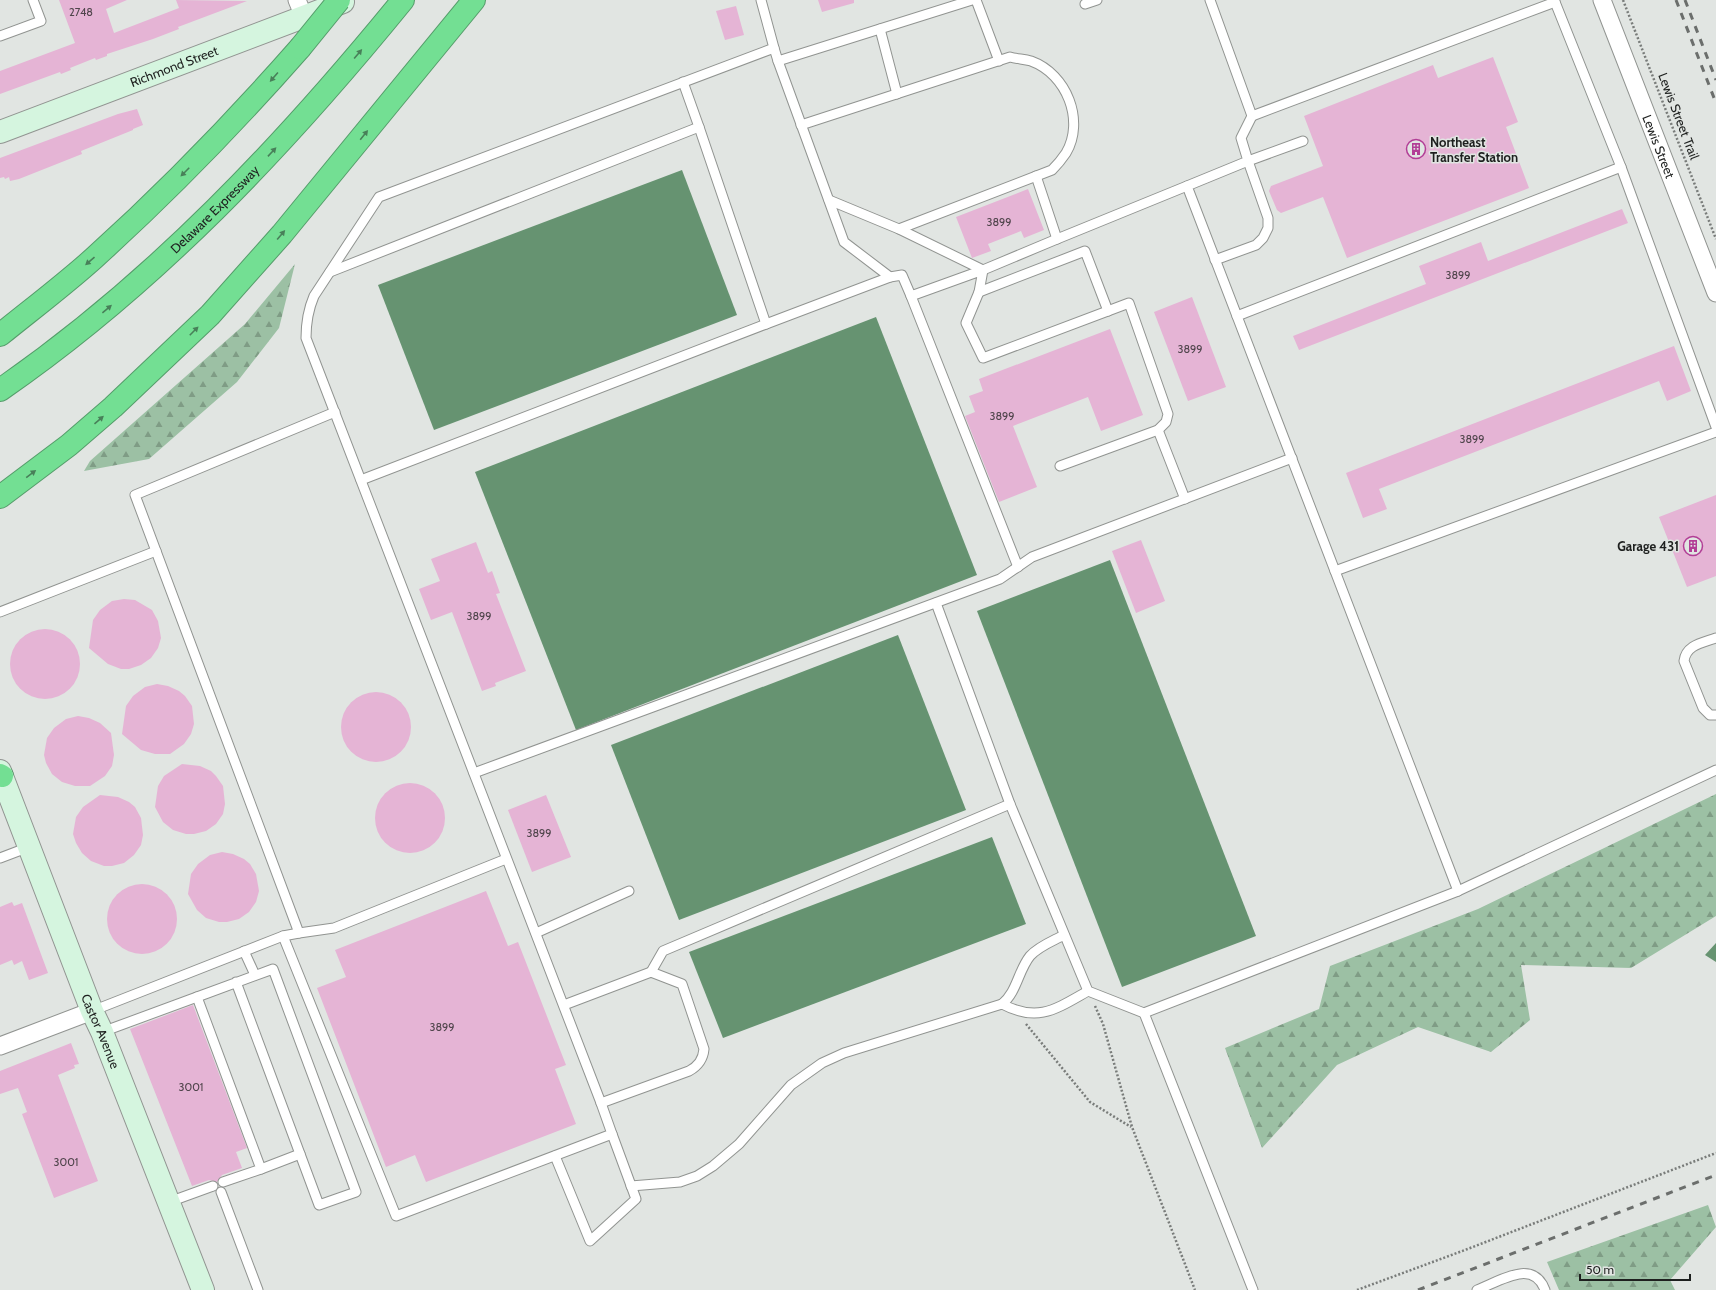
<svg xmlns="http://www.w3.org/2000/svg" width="1716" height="1290" font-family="Cabin,sans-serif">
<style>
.forest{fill:url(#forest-firs)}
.water{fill:#669371}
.building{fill:#e5b4d5}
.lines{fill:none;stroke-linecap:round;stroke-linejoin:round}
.lane-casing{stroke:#919491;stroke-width:11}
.street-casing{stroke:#919491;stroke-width:19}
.secondary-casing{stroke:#919491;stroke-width:24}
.highway-casing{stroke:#559c6a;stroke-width:24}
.path{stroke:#797c7a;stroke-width:2.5;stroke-dasharray:2 2;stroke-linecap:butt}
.lane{stroke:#fff;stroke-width:9}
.street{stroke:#fff;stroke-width:17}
.secondary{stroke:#d5f5df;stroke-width:22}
.highway{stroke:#73df93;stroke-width:22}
.rail{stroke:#6b6e6c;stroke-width:3;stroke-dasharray:7 7;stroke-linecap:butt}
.highway-bridge-casing{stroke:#559c6a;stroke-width:24;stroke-linecap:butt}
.highway-bridge{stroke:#73df93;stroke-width:22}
.oneway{fill:#488059}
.labels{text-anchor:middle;stroke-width:3;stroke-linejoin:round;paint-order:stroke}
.number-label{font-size:11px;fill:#50454c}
.street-label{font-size:13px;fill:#1e201f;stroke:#e1e5e2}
.poi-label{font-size:13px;font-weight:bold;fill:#1e201f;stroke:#e1e5e2;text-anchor:start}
</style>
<defs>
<pattern id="forest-firs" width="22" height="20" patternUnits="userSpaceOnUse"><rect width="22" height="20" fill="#9cc0a4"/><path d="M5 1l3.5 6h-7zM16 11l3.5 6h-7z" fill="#7f9c85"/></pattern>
</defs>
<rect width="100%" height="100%" fill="#e1e5e2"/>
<!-- forest -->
<g class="forest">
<path d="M295 264 279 328 237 382 149 459 84 471 90 461 245 324Z"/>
<path d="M1716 794V916L1631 968 1521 965 1530 1020 1491 1052 1418 1027 1337 1065 1262 1148 1225 1048 1319 1009 1330 966 1478 909Z"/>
<path d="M1708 1205 1716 1227 1670 1280 1675 1290H1559L1547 1262Z"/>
</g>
<!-- water -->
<g class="water">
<path d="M682 170 737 315 434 430 378 285Z"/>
<path d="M876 317 977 575 576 730 475 472Z"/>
<path d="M1110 560 1256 936 1122 987 977 611Z"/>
<path d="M898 635 966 810 679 920 611 745Z"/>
<path d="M992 837 1026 924 723 1038 689 952Z"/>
<path d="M1716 943V962L1705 955Z"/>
</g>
<!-- building -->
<g class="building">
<path d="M59 0H127L106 9 114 33 179 8 176 0 247 1 178 27 179 29 153 39 107 54V56L96 60 95 58 70 68 71 70 61 74 60 72 0 94V71L75 43Z"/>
<path d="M818 0H854V3L822 12Z"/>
<path d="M736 6 744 35 725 40 716 11Z"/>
<path d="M1493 57 1518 122 1506 127 1529 188 1347 258 1323 197 1281 213 1277 210 1269 191 1271 186 1323 166 1304 116 1433 65 1438 78Z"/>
<path d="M137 109 143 125 133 129V130L81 151 82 154 19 179 10 181 9 177 5 179 4 177 0 178V158L118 114Z"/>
<path d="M1028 189 1044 230 1024 238 1021 231 988 244 991 251 972 258 956 217Z"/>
<path d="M1622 209 1628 223 1299 350 1293 336 1426 284 1419 266 1481 242 1488 261Z"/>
<path d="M1192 297 1226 387 1188 401 1154 312Z"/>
<path d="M1110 329 1143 415 1101 431 1088 397 1013 426 1037 487 999 502 965 416 975 412 969 396 983 391 979 379Z"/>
<path d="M1674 346 1691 391 1667 401 1659 381 1379 489 1387 509 1363 518 1346 473Z"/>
<path d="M1716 495V576L1687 587 1659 517Z"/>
<path d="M1141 540 1165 601 1136 613 1112 551Z"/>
<path d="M476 542 488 573 492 571 500 593 496 594 526 671 495 683 496 686 482 691 452 612 431 620 419 589 440 581 431 559Z"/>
<path d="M124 599 135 600 152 610 158 621 161 638 158 648 151 658 141 665 129 669H121L108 664 89 648 93 620 100 610 112 601Z"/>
<circle cx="45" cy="664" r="35"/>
<path d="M157 684 168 686 179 691 185 696 192 706 194 724 191 734 184 744 170 754H155L141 750 122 734 126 706 133 696 145 687Z"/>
<circle cx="376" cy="727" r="35"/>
<path d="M78 716 89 718 100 723 111 733 114 755 112 766 105 776 90 786H75L62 782 52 774 46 763 44 755 47 738 54 728 66 719Z"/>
<path d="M182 764 200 766 211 771 216 776 223 786 225 804 223 814 216 824 206 831 194 834H186L173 830 163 822 155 807 158 786 164 776Z"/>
<circle cx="410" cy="818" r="35"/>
<path d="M100 795 118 797 129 802 135 807 141 818 143 835 141 845 134 855 124 863 112 866H104L91 861 82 853 76 843 73 834 76 817 83 807Z"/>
<path d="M546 795 571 857 532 872 508 810Z"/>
<path d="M222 852 233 854 244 859 250 864 256 874 259 891 256 902 249 912 239 919 227 922H219L206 918 197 910 188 894 191 874 198 864 210 855Z"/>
<circle cx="142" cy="919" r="35"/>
<path d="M486 891 508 946 518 942 566 1065 555 1069 576 1124 426 1182 415 1155 386 1167 317 988 346 977 335 950Z"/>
<path d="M12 902 14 906 22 903 48 973 29 980 22 961 14 965 12 960 0 965V907Z"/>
<path d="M193 1005 247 1148 236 1152 242 1168 222 1175 217 1182 209 1180 192 1186 130 1029Z"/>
<path d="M71 1043 79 1064 74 1065 75 1068 58 1075 98 1181 54 1198 22 1114 27 1112 18 1088 0 1094V1071Z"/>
</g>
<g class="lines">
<defs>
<g id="lane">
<path d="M976 0 999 61"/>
<path d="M1210 0 1252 116 1241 138 1248 161 1187 186 1458 891"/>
<path d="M1085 4 1097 0"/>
<path d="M880 29 897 94"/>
<path d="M0 36 41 21 33 0"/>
<path d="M774 48 778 61 972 0"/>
<path d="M1252 116 1555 2 1554 0"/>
<path d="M801 125 1010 57C1017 59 1024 59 1031 61 1067 74 1085 121 1066 153 1062 159 1057 165 1052 170L899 229"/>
<path d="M1621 167 1716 427"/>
<path d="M1036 176 1057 239"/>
<path d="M829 200 899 229 983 270 1057 239 1187 186"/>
<path d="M1215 260 1256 245 1263 238 1268 228V218L1248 161 1303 141"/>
<path d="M330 272 699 127 683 82"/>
<path d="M890 277 902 275 911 296 983 270 979 292 966 323 983 358 1129 303 1168 414 1166 422 1158 430 1060 466"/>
<path d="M979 292 1085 251 1108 311"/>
<path d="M911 296 1018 567"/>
<path d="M1237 316 1621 167 1555 2"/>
<path d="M766 324 890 277 844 242 778 61"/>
<path d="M1158 430 1185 499"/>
<path d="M361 480 766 324 699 127"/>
<path d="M1335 571 1716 432"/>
<path d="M936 603 1010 804 1088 991 1144 1013 1458 891 1716 770"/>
<path d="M0 612 156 551"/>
<path d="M1716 638C1702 643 1686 645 1684 661L1703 708 1710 715H1716"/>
<path d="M474 773 1000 579 1032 557 1292 458"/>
<path d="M0 858 29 847"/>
<path d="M299 933 334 928 506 859"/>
<path d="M536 933 629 891"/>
<path d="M283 936 396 1216 612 1134 601 1103 306 338C306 322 308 310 314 296L379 197 774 48 761 0"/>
<path d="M244 951 255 975"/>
<path d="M651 972 663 951 1010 804"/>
<path d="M1002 1004C1017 992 1018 971 1030 956 1039 946 1053 941 1064 935"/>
<path d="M564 1005 651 972 682 984 704 1049C703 1060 698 1066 689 1071L601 1103"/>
<path d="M92 1011 283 936 299 933 135 495 335 412"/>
<path d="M1144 1013 1253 1290"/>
<path d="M102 1032 197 997"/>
<path d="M555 1156 590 1241 636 1199 612 1134"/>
<path d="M261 1169 300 1154"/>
<path d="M223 1182 261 1169 197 997 273 969 356 1192 319 1205 236 982"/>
<path d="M631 1186 680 1182 697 1176 713 1166 739 1144 791 1085 822 1063 844 1053 1002 1004C1038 1023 1056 1009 1088 991"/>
<path d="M221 1192 258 1290"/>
<path d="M169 1202 213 1186"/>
<path d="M1477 1290C1500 1281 1533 1258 1545 1290"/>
</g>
<g id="street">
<path d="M297 0 304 17"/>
<path id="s1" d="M1602 0 1716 293"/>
<path d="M0 1046 92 1011"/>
</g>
<g id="secondary">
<path id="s2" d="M0 132 343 2"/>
<path id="s3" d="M0 771 92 1011 102 1032 203 1290"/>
</g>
<g id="highway">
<path d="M0 335C32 309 64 285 94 258 167 192 235 122 300 48"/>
<path id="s4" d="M0 390C155 283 284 146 403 0"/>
<path d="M0 497 69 445 113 407 210 315 282 234 474 0"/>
<path d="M0 775 2 776"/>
</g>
</defs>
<!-- lane casing -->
<use href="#lane" class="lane-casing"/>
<!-- street casing -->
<use href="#street" class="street-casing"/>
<!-- secondary casing -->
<use href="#secondary" class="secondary-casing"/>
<!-- highway casing -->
<use href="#highway" class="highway-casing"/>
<!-- path -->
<g class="path">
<path d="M1623 0 1716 239"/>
<path d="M1095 1006 1103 1024 1132 1127 1195 1290"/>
<path d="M1026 1024 1090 1102 1131 1127"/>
<path d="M1357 1290 1465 1250 1716 1153"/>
</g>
<!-- lane -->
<use href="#lane" class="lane"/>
<!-- street -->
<use href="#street" class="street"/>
<!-- secondary -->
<use href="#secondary" class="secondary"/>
<!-- highway -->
<use href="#highway" class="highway"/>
<!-- rail -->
<g class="rail">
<path d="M1676 0 1716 103"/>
<path d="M1685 0 1716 80"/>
<path d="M1418 1290 1716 1175"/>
</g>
<defs>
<path id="highway-bridge" d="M300 48 339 0"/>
</defs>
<!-- highway-bridge casing -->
<use href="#highway-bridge" class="highway-bridge-casing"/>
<!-- highway-bridge -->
<use href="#highway-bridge" class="highway-bridge"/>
</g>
<!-- one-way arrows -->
<defs><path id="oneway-solid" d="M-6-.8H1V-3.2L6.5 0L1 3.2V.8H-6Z"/></defs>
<g class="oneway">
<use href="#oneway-solid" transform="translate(358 54) rotate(-50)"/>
<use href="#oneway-solid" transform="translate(274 77) rotate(131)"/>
<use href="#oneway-solid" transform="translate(364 135) rotate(-51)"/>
<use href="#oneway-solid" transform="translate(272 152) rotate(-47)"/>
<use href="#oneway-solid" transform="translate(185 172) rotate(135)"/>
<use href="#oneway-solid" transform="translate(281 235) rotate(-50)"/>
<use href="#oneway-solid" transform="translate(90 261) rotate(139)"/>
<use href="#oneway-solid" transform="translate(107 309) rotate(-40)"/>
<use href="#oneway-solid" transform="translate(194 331) rotate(-45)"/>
<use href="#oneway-solid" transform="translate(99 420) rotate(-41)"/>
<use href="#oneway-solid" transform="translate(31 474) rotate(-37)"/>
</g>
<!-- icons -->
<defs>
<symbol id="building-ring" viewBox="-11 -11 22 22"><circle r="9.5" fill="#e1e5e2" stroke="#b23e96" stroke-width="1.5"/><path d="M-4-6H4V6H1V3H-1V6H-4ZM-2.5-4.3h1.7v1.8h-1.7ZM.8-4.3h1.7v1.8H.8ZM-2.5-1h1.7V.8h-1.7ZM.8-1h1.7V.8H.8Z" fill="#b23e96"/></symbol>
</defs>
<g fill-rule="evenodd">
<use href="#building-ring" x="1405" y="138" width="22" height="22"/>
<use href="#building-ring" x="1682" y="535" width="22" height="22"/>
</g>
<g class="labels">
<!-- number labels -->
<g class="number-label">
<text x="81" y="16">2748</text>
<text x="999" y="226">3899</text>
<text x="1458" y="279">3899</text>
<text x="1190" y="353">3899</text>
<text x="1002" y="420">3899</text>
<text x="1472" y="443">3899</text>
<text x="479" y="620">3899</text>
<text x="539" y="837">3899</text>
<text x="442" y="1031">3899</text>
<text x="191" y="1091">3001</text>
<text x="66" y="1166">3001</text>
</g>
<!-- street labels -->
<g class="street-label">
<text dy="5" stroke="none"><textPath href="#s2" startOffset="186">Richmond Street</textPath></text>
<text transform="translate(1679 116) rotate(69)" y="5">Lewis Street Trail</text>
<text dy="5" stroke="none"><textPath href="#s1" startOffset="157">Lewis Street</textPath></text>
<text dy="5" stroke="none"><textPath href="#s4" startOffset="281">Delaware Expressway</textPath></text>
<text dy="5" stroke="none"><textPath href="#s3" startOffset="279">Castor Avenue</textPath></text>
</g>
<!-- poi labels -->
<g class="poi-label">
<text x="1430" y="147">Northeast<tspan x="1430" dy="15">Transfer Station</tspan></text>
<text x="1679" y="551" text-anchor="end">Garage 431</text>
</g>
</g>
<!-- scale -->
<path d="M1580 1274v6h110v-6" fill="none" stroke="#1e201f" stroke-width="2"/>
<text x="1586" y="1274" font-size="12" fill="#1e201f" stroke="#e1e5e2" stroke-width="3" paint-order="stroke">50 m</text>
</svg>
